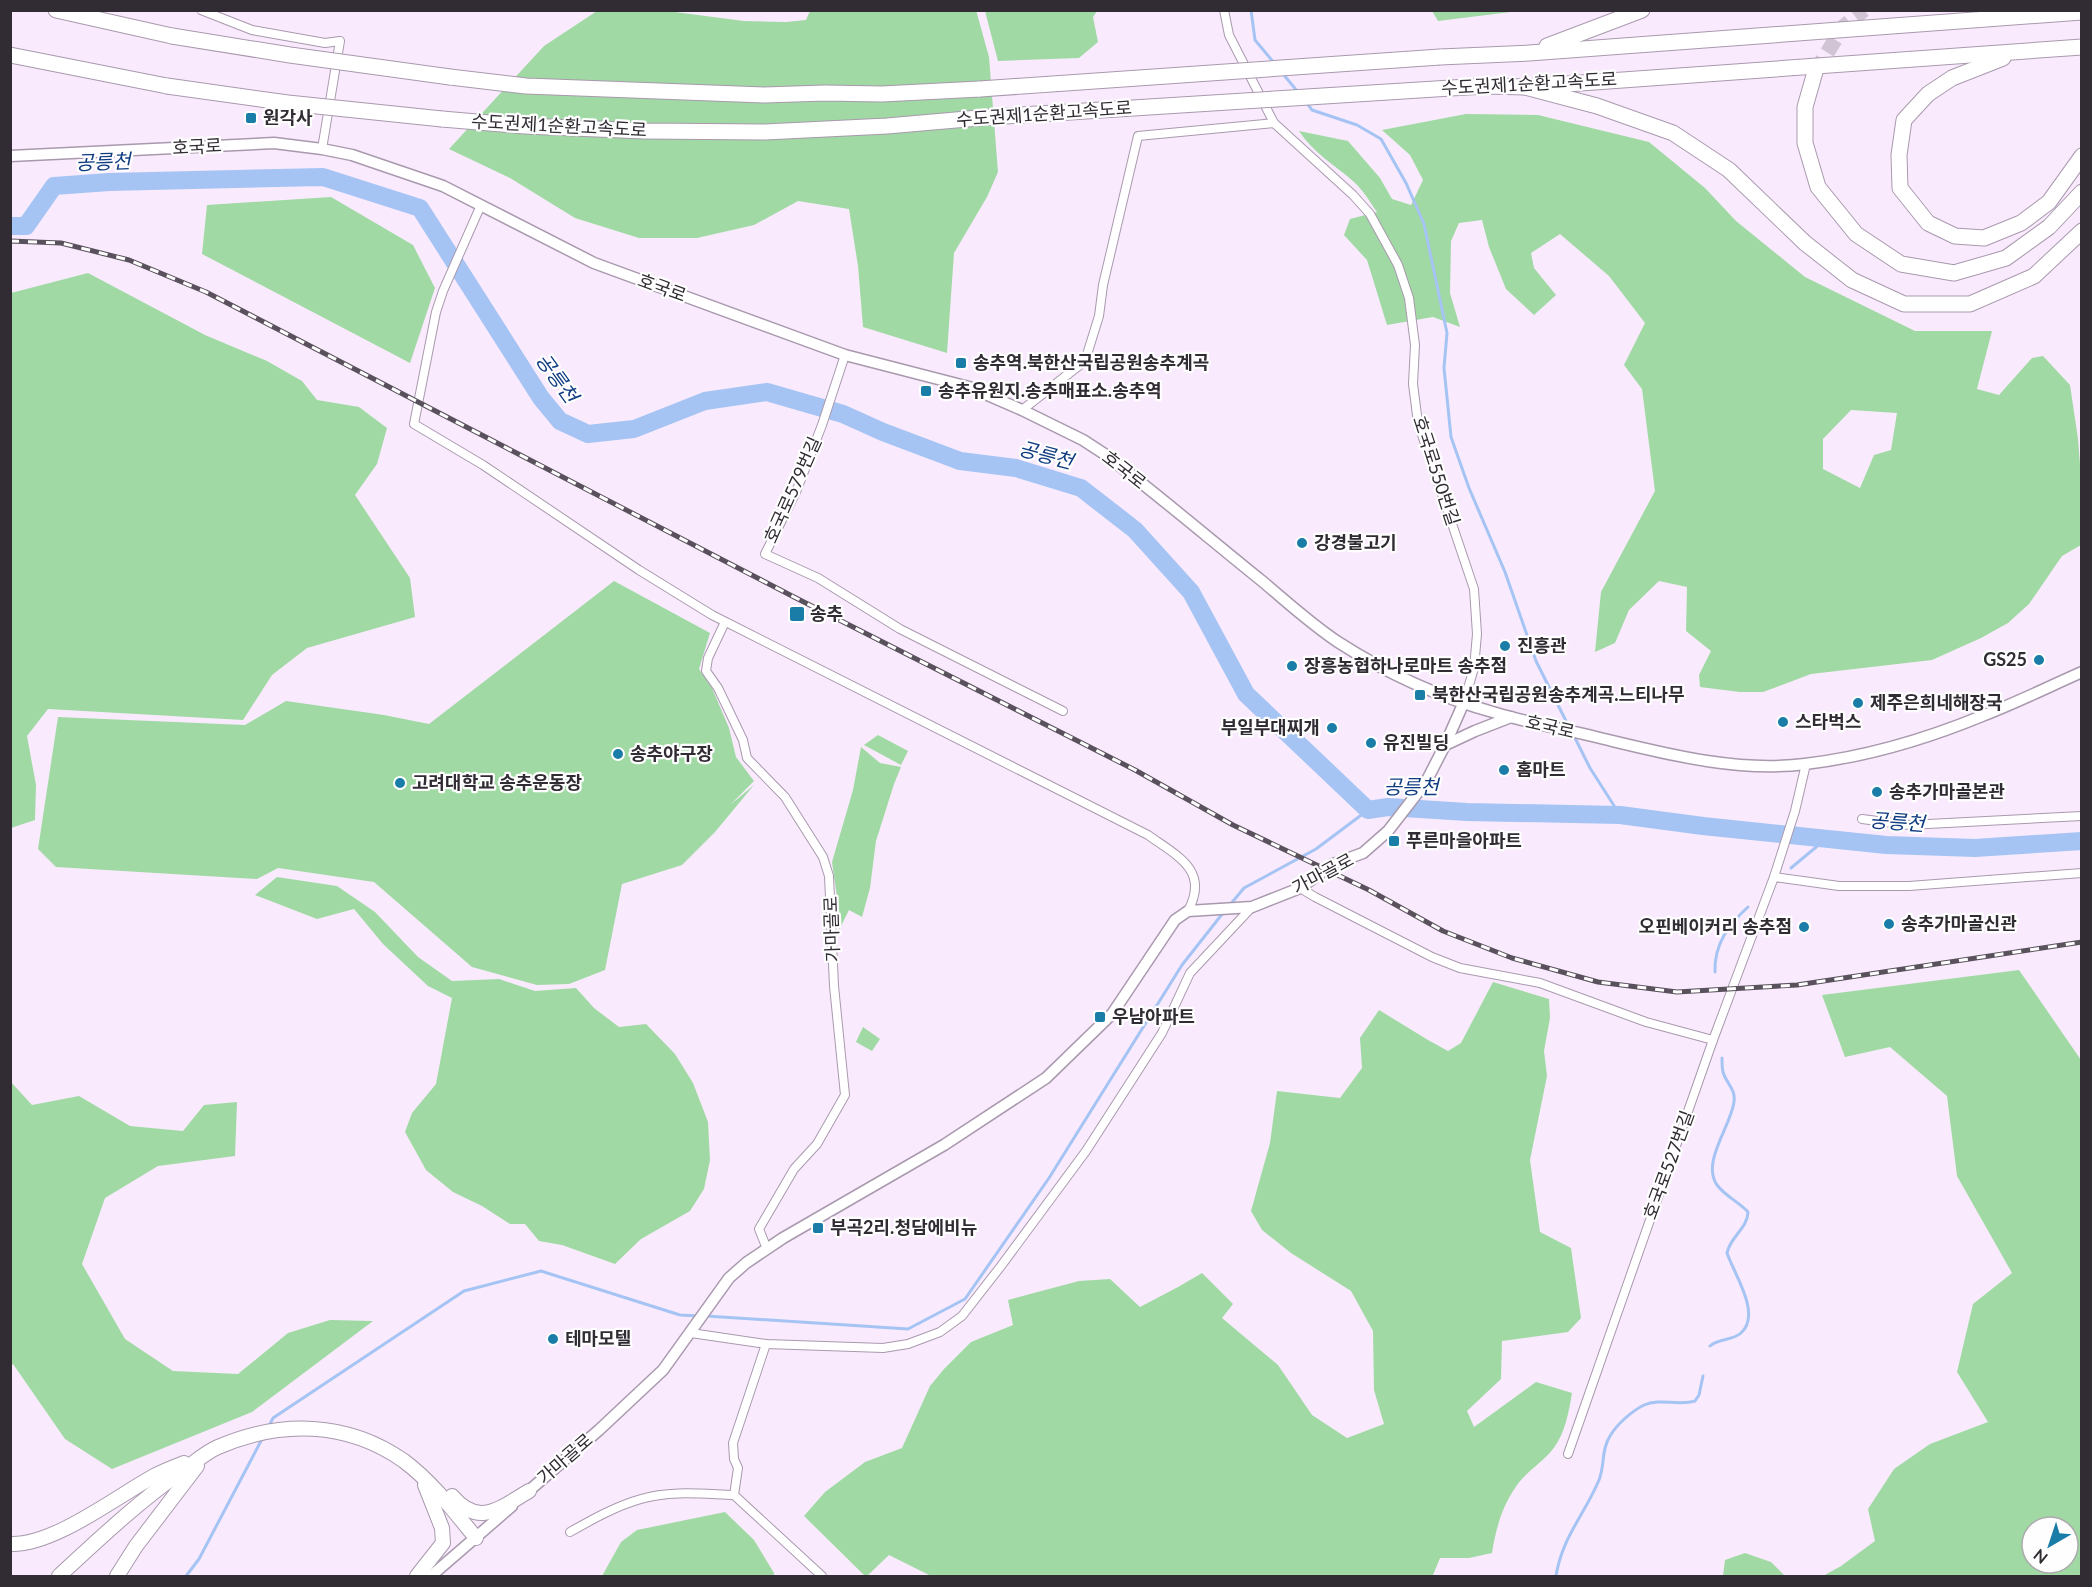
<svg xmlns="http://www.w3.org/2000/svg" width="2092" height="1587" font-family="Lato,'Noto Sans KR',sans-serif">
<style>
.green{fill:#a0d9a4;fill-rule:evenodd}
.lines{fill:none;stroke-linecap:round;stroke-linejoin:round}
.stream{stroke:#a5c4f4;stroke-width:3}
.river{stroke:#a5c4f4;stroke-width:18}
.motorway-tunnel{stroke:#d1c5d5;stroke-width:15;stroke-dasharray:15 8;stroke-linecap:butt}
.minor-casing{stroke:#a999ae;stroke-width:10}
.tertiary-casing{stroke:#a999ae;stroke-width:13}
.secondary-casing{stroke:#a999ae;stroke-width:13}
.trunk-casing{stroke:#a999ae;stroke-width:16}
.motorway-casing{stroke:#a999ae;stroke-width:17}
.minor{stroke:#fff;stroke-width:8}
.tertiary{stroke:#fff;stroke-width:10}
.secondary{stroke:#fff;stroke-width:10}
.trunk{stroke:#fff;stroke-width:14}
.motorway{stroke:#fff;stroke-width:15}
.rail-casing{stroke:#59515b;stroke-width:5}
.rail{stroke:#fefefe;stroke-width:3;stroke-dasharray:9;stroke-linecap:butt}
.motorway-bridge-casing{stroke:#a999ae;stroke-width:17;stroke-linecap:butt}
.motorway-bridge{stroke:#fff;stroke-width:15}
.poi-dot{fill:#197da8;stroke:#fefefe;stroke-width:2}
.labels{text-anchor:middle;stroke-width:4.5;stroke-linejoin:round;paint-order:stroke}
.street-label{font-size:18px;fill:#312b33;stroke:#fefefe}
.poi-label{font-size:18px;font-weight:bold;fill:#312b33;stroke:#fefefe;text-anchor:start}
.water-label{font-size:20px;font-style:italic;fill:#0f3c81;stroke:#fefefe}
</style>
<rect width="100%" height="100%" fill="#f9ebfd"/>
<!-- green -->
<g class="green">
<path d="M976 10 989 57 998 172 987 197 954 253 947 353 863 327 858 266 849 209 798 201 754 225 697 238H639L575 218 510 178 449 149 544 46 597 11H667L744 21 786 22 806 20 810 11Z"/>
<path d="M985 11H1097L1093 17 1098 42 1079 58 998 61Z"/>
<path d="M1432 11H1519L1438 21Z"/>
<path d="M1466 114 1538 115 1649 142 1705 188 1736 221 1805 277 1915 331H1992L1977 389 1999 395 2032 358 2043 356 2070 385 2078 439 2082 490 2081 545 2062 556 2029 604 2008 623 1981 638 1932 660 1811 674 1763 692H1740L1700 687 1699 675 1711 651 1686 631 1687 587 1659 581 1629 610 1615 643 1595 652 1601 592 1655 491 1642 389 1624 365 1645 323 1609 276 1560 234 1531 253 1534 268 1556 295 1534 315 1506 289 1489 247 1482 220 1459 223 1451 241 1450 293 1460 327 1433 317 1387 325 1367 260 1344 235 1350 219 1377 212C1370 202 1363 190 1354 182 1335 165 1313 153 1299 131L1348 141 1380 178 1392 199 1411 205 1423 180 1410 155 1382 130ZM1851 410 1897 413 1891 450 1874 455 1860 488 1823 469V439Z"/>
<path d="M331 197 413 245 435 288 410 363 202 254 207 205Z"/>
<path d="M88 273 205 335 267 361 302 381 317 400 359 407 387 428 377 464 355 495 410 578 415 617 307 648 272 675 243 720 48 709 27 736 36 785 35 820 11 828V293Z"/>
<path d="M614 581 710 633 699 669 712 688 729 728 736 757 754 781 730 805 754 785 715 832 682 865 622 884 605 970 569 984 537 985 472 967 374 882 278 868 257 879 56 867 38 849 58 717 245 725 286 701 384 715 429 724Z"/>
<path d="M878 735 908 751 901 765 864 745Z"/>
<path d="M861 747 880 763 901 767 894 784 876 841 870 888 862 917 849 910 839 930 838 904 832 862 853 790Z"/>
<path d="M277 877 337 886 375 912 418 957 452 981 499 979 535 991 576 988 594 1008 619 1027 646 1024 675 1054 693 1083 708 1122 710 1160 704 1189 690 1211 641 1239 615 1264 562 1245 539 1241 525 1224H510L482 1206 453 1192 426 1170 405 1132 412 1113 436 1084 452 998 428 986 383 944 354 909 317 919 255 895Z"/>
<path d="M2019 970 2081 1060V1576H1823L1841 1566 1875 1541 1868 1509 1894 1469 1930 1444 1988 1422 1957 1372 1973 1304 2012 1273 1957 1176 1947 1096 1890 1047 1845 1057 1822 995ZM2032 1527H2068V1563H2032Z"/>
<path d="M1493 982 1549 999 1550 1018 1544 1051 1547 1076 1530 1160 1540 1232 1571 1248 1581 1318 1568 1332 1502 1341 1501 1379 1467 1411 1474 1427 1536 1382 1572 1393C1569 1411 1565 1434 1553 1449 1543 1462 1527 1471 1517 1485 1502 1506 1496 1528 1492 1553L1469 1558H1440L1433 1575 1435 1576H931L889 1555 867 1576H865L804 1516 825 1492 865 1462 902 1448 930 1386 944 1369 971 1342 1013 1325 1008 1300 1079 1281 1110 1279 1140 1307 1178 1287 1202 1273 1233 1304 1222 1318 1278 1365 1312 1415 1347 1438 1384 1424 1374 1390 1373 1331 1351 1291 1291 1253 1262 1230 1251 1211 1270 1143 1277 1091 1340 1098 1362 1068 1360 1038 1379 1010 1428 1040 1448 1051 1461 1043Z"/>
<path d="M863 1027 880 1039 872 1051 856 1042Z"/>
<path d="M10 1081 32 1105 79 1096 130 1126 183 1131 204 1105 237 1102 235 1156 158 1166 105 1198 82 1264 125 1339 173 1371 238 1374 288 1333 330 1320 373 1321 252 1412 112 1469 65 1439 13 1364 11 1366Z"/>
<path d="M725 1512 754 1540 774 1573V1576H602L621 1542 637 1530Z"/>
<path d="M1745 1553 1771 1562 1785 1576H1723L1725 1560Z"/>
</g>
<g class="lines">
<!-- stream -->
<g class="stream">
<path d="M1251 10 1255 40 1275 64"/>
<path d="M1283 74 1298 92"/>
<path d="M1306 102 1312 110 1357 125 1381 139 1406 183 1424 224 1447 333 1444 368 1451 437 1469 488 1505 572 1536 661 1569 727"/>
<path d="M1574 736 1590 768 1620 815"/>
<path d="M1791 868 1827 838"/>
<path d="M1229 906 1244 888 1316 849 1368 810"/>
<path d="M1715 972C1714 945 1728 925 1748 907"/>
<path d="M706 1316 908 1329 965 1299 1049 1178 1182 965 1223 913"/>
<path d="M1710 1346C1719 1338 1732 1341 1741 1333 1762 1314 1734 1274 1727 1253 1730 1237 1748 1228 1748 1212 1739 1202 1725 1196 1717 1185 1701 1162 1731 1126 1734 1102 1736 1089 1726 1083 1723 1072 1722 1068 1722 1062 1722 1058"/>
<path d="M268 1428 273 1418 464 1291 541 1271 680 1315 699 1316"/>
<path d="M186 1576 199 1559 262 1439"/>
<path d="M1556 1576C1562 1537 1585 1514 1599 1480 1605 1465 1601 1450 1610 1436 1617 1424 1632 1411 1644 1405 1660 1398 1678 1406 1695 1401L1699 1395 1703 1376"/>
</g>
<!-- river -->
<path class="river" d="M10 226H26L54 186 109 182 323 177 420 208 541 398 560 421 588 434 634 429 705 401 767 392 843 414 883 432 960 461 1016 468 1081 488 1135 530 1191 592 1246 694 1368 810 1388 807 1467 812 1620 815 1703 826 1886 845 1975 848 2082 841"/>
<!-- motorway-tunnel -->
<path class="motorway-tunnel" d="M1815 72 1844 26 1864 10"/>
<defs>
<g id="minor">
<path d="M201 10 252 30 325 43 340 41 322 149"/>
<path d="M1224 10 1229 35 1274 123 1353 195 1370 214 1398 265 1409 298 1415 345 1413 384 1418 423 1474 589 1477 634 1474 668 1464 702"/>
<path d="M481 205 443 291 436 312 414 424 483 465 639 570 712 615 1148 835C1177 856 1210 870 1188 911"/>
<path d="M845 355 822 425 796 492 765 554 818 578 900 629 1063 711"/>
<path d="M1022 410 1085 361 1099 316 1103 285 1138 136 1274 123"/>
<path d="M725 622 708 658 706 671 718 688 743 740 747 758 785 797 823 857 829 876 834 986 845 1095 817 1144 794 1169 759 1229 767 1249"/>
<path d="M1862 819 1909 825 2082 816"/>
<path d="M1774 877 1839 886H1909L2082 873"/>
<path d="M1300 888 1315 897 1432 957 1460 968 1540 983 1646 1022 1713 1040"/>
<path d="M691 1333 766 1344 883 1348 908 1344 940 1332 962 1316 1001 1266 1086 1151 1162 1033 1190 973 1252 907"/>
<path d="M1568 1454 1713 1040 1774 877 1795 811 1806 764"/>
<path d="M734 1495 822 1576"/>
<path d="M570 1532C593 1519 616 1506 641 1499 671 1490 703 1494 734 1495L738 1468 734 1459 733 1443 766 1344"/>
</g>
<path id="tertiary" d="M10 156 274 143 322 149 352 155 443 186 594 263 845 355 969 387 1022 410 1083 440 1106 455C1159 496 1210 539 1262 581 1287 602 1311 624 1338 642 1386 673 1442 698 1496 713 1529 723 1563 729 1596 737 1663 753 1736 773 1805 764 1865 757 1926 739 1982 716 2016 703 2048 687 2082 672"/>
<g id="secondary">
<path d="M1445 745 1475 731 1511 717"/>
<path d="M524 1495 599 1430 663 1370 729 1278 746 1263 783 1238 944 1145 1046 1078 1112 1014 1175 920 1188 911 1252 907 1300 888 1333 864 1363 853 1388 831 1426 782 1445 745 1464 702"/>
<path d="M431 1576 512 1506"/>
</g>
<g id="trunk">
<path d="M452 1496C479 1528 500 1508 529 1491"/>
<path d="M10 1544C53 1546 116 1497 154 1476 163 1471 174 1467 184 1463"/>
<path d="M59 1576C99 1539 139 1501 184 1470 195 1462 206 1452 218 1447 281 1420 347 1421 404 1461 432 1482 454 1511 476 1538"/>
<path d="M117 1576 136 1546 197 1466"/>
<path d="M417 1576 443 1543 442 1528 425 1485"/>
</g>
<g id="motorway">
<path d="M56 10 172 36"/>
<path d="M1547 46 1642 10"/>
<path d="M10 55 167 86"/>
<path d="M1440 57 1529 53 2082 12"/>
<path d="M2003 58 1952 78 1928 94 1904 120 1899 155 1900 188 1928 223 1955 236 1984 238 2021 223 2049 202 2082 156"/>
<path d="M1815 72 1805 107V143L1818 187 1856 234 1901 264 1954 273 2006 258 2049 227 2082 192"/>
<path d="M450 77 526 86 764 95 825 93 882 94 980 89"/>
<path d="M1525 87 1597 106 1673 133 1729 170 1805 243 1852 280 1904 304H1970L2034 276 2082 231"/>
<path d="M1451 88 1486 86 1525 87 2082 47"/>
<path d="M442 119 525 126 645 131 765 132 887 126 990 117"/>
</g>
</defs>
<!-- minor casing -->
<use href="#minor" class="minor-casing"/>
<!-- tertiary casing -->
<use href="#tertiary" class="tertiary-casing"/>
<!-- secondary casing -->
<use href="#secondary" class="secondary-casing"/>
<!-- trunk casing -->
<use href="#trunk" class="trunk-casing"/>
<!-- motorway casing -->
<use href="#motorway" class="motorway-casing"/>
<!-- minor -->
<use href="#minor" class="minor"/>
<!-- tertiary -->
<use href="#tertiary" class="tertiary"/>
<!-- secondary -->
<use href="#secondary" class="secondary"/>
<!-- trunk -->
<use href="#trunk" class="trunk"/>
<!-- motorway -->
<use href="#motorway" class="motorway"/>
<defs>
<path id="rail" d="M10 241 61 243 129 260 206 292 794 597 1135 770 1233 825 1369 890 1443 931 1512 958 1598 982 1677 992 1797 985 2082 942"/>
</defs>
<!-- rail casing -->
<use href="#rail" class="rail-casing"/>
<!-- rail -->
<use href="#rail" class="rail"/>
<defs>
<g id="motorway-bridge">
<path d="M172 36 290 55 450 77"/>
<path d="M167 86 288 103 442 119"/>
<path d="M980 89 1440 57"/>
<path d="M990 117 1451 88"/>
</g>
</defs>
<!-- motorway-bridge casing -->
<use href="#motorway-bridge" class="motorway-bridge-casing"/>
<!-- motorway-bridge -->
<use href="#motorway-bridge" class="motorway-bridge"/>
</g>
<!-- markers -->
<g class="poi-dot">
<rect x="245" y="112" width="12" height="12" rx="3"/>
<rect x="955" y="357" width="12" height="12" rx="3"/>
<rect x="920" y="385" width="12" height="12" rx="3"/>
<circle cx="1302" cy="543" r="6"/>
<rect x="789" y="606" width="16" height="16" rx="3"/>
<circle cx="1505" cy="646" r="6"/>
<circle cx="2039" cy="660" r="6"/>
<circle cx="1292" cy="666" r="6"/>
<rect x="1414" y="689" width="12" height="12" rx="3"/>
<circle cx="1858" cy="703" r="6"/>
<circle cx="1783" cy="722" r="6"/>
<circle cx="1332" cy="728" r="6"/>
<circle cx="1371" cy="743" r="6"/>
<circle cx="618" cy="754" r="6"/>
<circle cx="1504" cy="770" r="6"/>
<circle cx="400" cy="783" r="6"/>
<circle cx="1877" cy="792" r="6"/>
<rect x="1388" y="835" width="12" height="12" rx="3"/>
<circle cx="1889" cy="924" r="6"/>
<circle cx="1804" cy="927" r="6"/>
<rect x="1094" y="1011" width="12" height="12" rx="3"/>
<rect x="812" y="1222" width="12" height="12" rx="3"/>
<circle cx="553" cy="1339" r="6"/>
</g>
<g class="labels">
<!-- street labels -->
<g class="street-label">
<text transform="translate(1529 84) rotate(-3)" y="6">수도권제1순환고속도로</text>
<text transform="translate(1044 114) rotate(-4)" y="6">수도권제1순환고속도로</text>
<text transform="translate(559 126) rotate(3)" y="6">수도권제1순환고속도로</text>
<text transform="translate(197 147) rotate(-3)" y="6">호국로</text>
<text transform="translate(662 288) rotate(20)" y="6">호국로</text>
<text transform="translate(1124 470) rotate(38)" y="6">호국로</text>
<text transform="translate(1436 471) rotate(72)" y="6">호국로550번길</text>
<text transform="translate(793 490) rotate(-66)" y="6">호국로579번길</text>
<text transform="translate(1550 727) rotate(13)" y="6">호국로</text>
<text transform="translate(1323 874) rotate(-28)" y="6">가마골로</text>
<text transform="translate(832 929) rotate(-92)" y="6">가마골로</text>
<text transform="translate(1669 1165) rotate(-70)" y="6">호국로527번길</text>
<text transform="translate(565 1459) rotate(-41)" y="6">가마골로</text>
</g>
<!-- poi labels -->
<g class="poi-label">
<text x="263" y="124">원각사</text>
<text x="973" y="369">송추역.북한산국립공원송추계곡</text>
<text x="938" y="397">송추유원지.송추매표소.송추역</text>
<text x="1314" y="549">강경불고기</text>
<text x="810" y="620">송추</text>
<text x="1517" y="652">진흥관</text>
<text x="2027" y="666" text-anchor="end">GS25</text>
<text x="1304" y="672">장흥농협하나로마트 송추점</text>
<text x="1432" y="701">북한산국립공원송추계곡.느티나무</text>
<text x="1870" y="709">제주은희네해장국</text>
<text x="1795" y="728">스타벅스</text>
<text x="1320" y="734" text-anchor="end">부일부대찌개</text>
<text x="1383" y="749">유진빌딩</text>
<text x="630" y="760">송추야구장</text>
<text x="1516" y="776">홈마트</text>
<text x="412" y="789">고려대학교 송추운동장</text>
<text x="1889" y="798">송추가마골본관</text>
<text x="1406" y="847">푸른마을아파트</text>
<text x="1901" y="930">송추가마골신관</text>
<text x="1792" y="933" text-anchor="end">오핀베이커리 송추점</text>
<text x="1112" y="1023">우남아파트</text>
<text x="830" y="1234">부곡2리.청담에비뉴</text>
<text x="565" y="1345">테마모텔</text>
</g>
<!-- water labels -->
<g class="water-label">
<text transform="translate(103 162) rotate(-2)" y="7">공릉천</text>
<text transform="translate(557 378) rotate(54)" y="7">공릉천</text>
<text transform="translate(1046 455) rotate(15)" y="7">공릉천</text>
<text x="1411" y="794">공릉천</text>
<text transform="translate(1897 822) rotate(4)" y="7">공릉천</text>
</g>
</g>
<!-- border -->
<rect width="2092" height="1587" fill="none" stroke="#312b33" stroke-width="24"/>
<!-- north arrow -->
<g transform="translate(2050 1545) rotate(219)"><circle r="28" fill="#fefefe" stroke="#acaaad" stroke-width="1.5"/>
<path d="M0-4.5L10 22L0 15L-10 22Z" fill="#197da8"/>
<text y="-9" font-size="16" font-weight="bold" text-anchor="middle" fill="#312b33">N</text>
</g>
</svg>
